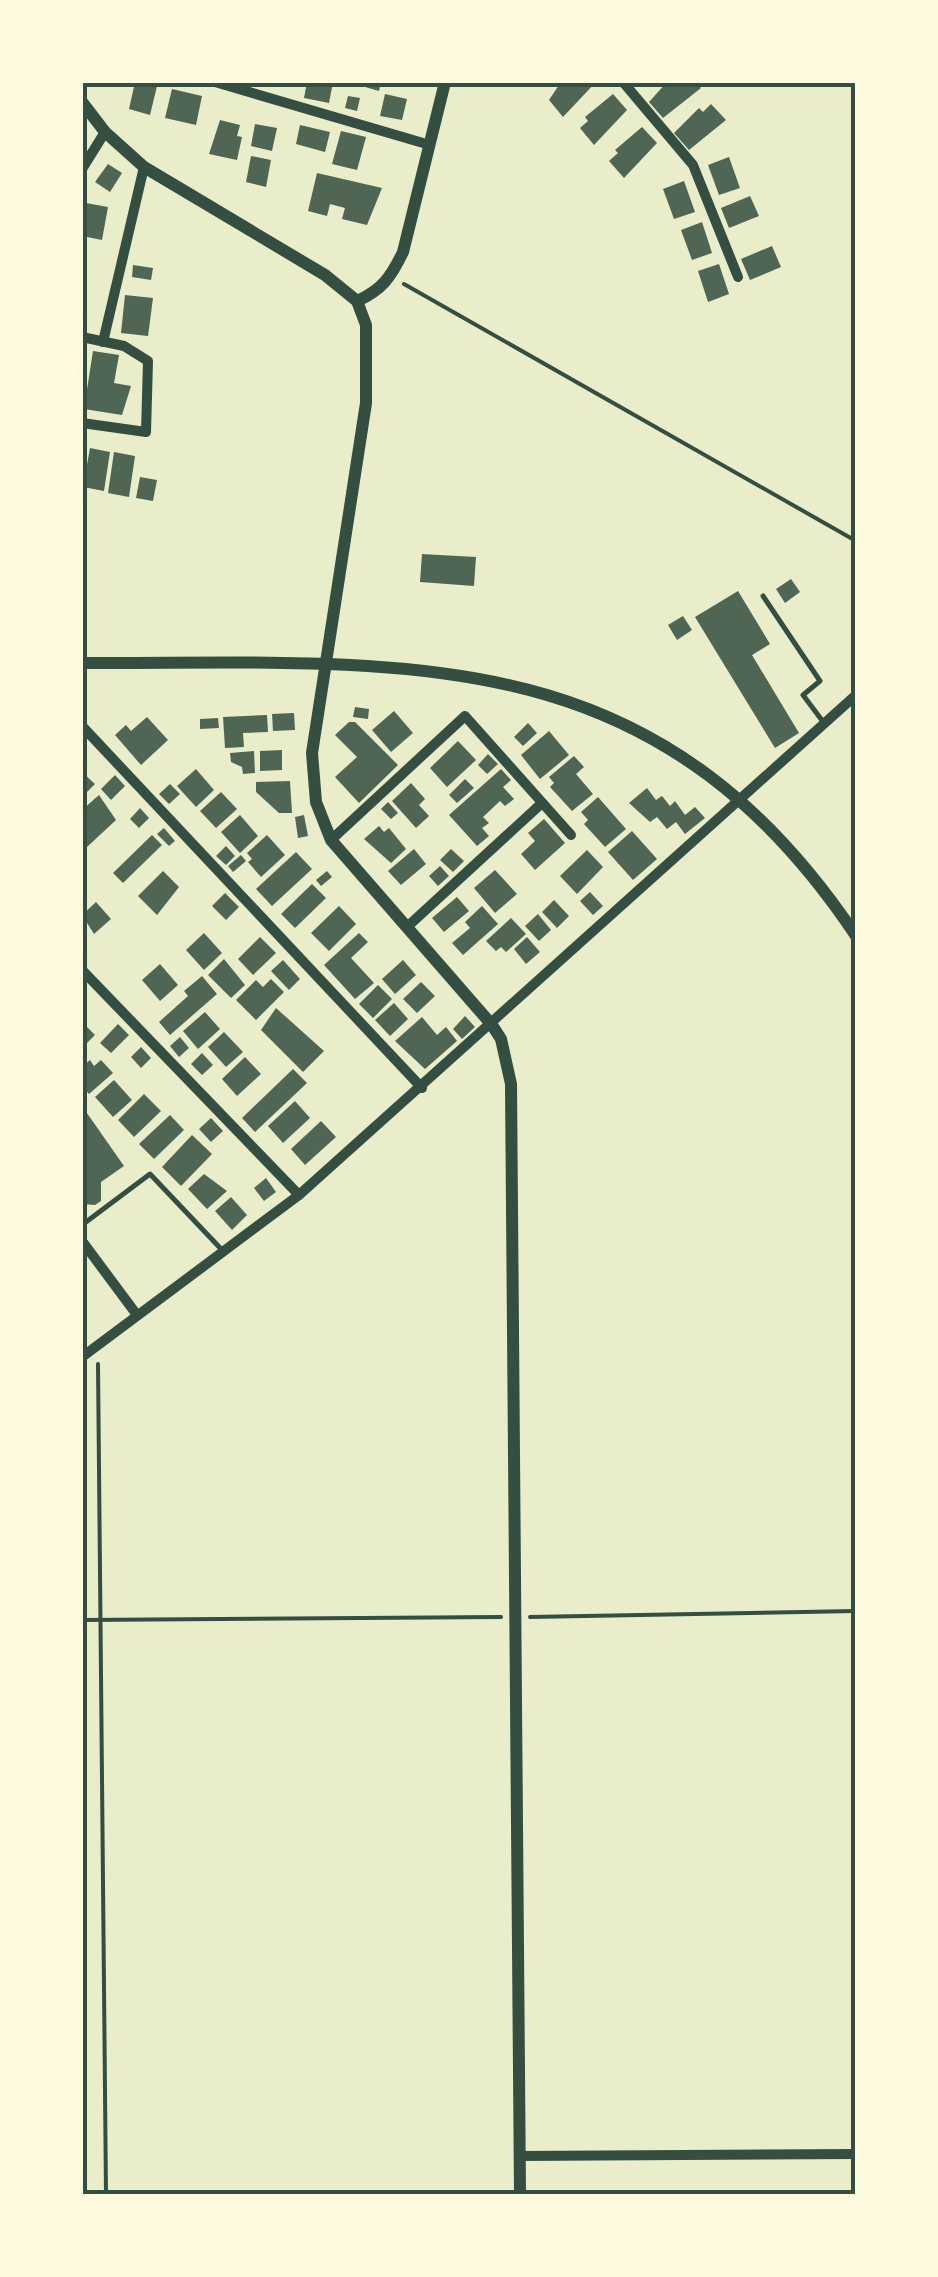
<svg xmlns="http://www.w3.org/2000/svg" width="938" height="2277" font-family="'Varela Round',sans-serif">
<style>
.building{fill:#4f6655}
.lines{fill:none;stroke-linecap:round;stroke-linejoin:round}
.path{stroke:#344e41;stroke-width:4}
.service{stroke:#344e41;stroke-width:5}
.minor{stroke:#344e41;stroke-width:10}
.tertiary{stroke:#344e41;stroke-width:12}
.neatline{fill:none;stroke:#344e41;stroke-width:4}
</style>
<rect width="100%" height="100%" fill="#e9edc9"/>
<!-- building -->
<g class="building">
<path d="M135 82H158L150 115 129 109Z"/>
<path d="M307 82H333L329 103 304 98Z"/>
<path d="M348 82H381L379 91Z"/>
<path d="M561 82H596L563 117 549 100Z"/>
<path d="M667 82H695L701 88 663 118 649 102Z"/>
<path d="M172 89 202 96 196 125 165 118Z"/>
<path d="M385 94 407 99 402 120 380 116Z"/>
<path d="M613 94 627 110 594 145 580 128 588 121 585 117Z"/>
<path d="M348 96 360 98 357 111 345 108Z"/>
<path d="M711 104 726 120 689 150 674 133 699 108 703 112Z"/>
<path d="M220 120 240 125 237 136 242 137 237 160 209 154Z"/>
<path d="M255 124 277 128 272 151 251 146Z"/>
<path d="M300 125 330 132 325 152 296 144Z"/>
<path d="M642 127 657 143 624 178 609 161 618 153 615 150Z"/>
<path d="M341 131 366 137 357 170 332 164Z"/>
<path d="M251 156 271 160 266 187 246 182Z"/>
<path d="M729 157 740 188 719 195 708 165Z"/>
<path d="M108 164 122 173 110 192 95 182Z"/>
<path d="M317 173 382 188 367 225 342 219 345 208 330 204 327 216 308 211Z"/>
<path d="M684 181 695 212 674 219 663 189Z"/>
<path d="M750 196 759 216 729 228 721 208Z"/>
<path d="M86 203 108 207 102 240 82 236Z"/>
<path d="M702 222 712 253 692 260 681 230Z"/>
<path d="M772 246 781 267 750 280 741 259Z"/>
<path d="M719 264 729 294 708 302 698 271Z"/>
<path d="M133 265 153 268 151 280 132 277Z"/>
<path d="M125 295 153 298 148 336 121 333Z"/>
<path d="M93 351 119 355 114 383 131 386 122 415 84 409Z"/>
<path d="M90 448 110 452 104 491 83 487Z"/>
<path d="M114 452 135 456 129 497 108 493Z"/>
<path d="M140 477 157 480 153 501 136 498Z"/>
<path d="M422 554 476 557 474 586 420 582Z"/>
<path d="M791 579 800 592 785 603 776 589Z"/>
<path d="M738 591 770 644 752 655 799 733 775 748 695 617Z"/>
<path d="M683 616 692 630 677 640 668 625Z"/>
<path d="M355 707 369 709 368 719 353 717Z"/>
<path d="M394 711 413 733 391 752 372 730Z"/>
<path d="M294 713 295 730 273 731 272 714Z"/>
<path d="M267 715 268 732 243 733 244 747 225 748 223 717Z"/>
<path d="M147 717 168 740 141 765 115 735 126 725 131 731Z"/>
<path d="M218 718 219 728 200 729V719Z"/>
<path d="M349 722H355L398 765 359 803 335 777 357 757 335 735Z"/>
<path d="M528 723 537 733 523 746 514 737Z"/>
<path d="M549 731 569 755 540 779 521 755Z"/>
<path d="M458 741 476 760 447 787 430 768Z"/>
<path d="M282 750V770L260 771V751Z"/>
<path d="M254 751 255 773 243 774 242 767 231 762 230 753Z"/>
<path d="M488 754 498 764 487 774 478 765Z"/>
<path d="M574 756 584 767 576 774 593 794 572 811 550 787 554 783 549 777Z"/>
<path d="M196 769 214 790 196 807 177 786Z"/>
<path d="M501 769 511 780 503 787 514 799 505 806 500 801 483 817 489 823 482 828 489 836 477 846 449 815Z"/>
<path d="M82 772 95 784 82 797Z"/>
<path d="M115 775 125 786 111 800 101 789Z"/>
<path d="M465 779 474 788 457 803 449 795Z"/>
<path d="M290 781 292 813H279L256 792V782Z"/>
<path d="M411 783 425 799 419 805 429 816 416 828 392 801Z"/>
<path d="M170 784 180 794 169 804 159 794Z"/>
<path d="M647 788 656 800 662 796 670 806 675 801 685 815 695 807 705 818 685 834 676 822 667 829 657 817 650 822 629 803Z"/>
<path d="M221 792 237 809 216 828 200 811Z"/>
<path d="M99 795 116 820 87 847 82 842V810Z"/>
<path d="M598 797 626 829 605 847 584 824 588 820 581 812Z"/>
<path d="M388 802 398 813 391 819 381 809Z"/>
<path d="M140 808 149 818 139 828 130 819Z"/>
<path d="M240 815 258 836 240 853 221 832Z"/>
<path d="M304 815 308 836 298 838 295 817Z"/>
<path d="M544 819 565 843 535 870 521 854 535 841 528 833Z"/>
<path d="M379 826 384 832 389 828 406 849 391 863 364 839Z"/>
<path d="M164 828 175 841 169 846 157 834Z"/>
<path d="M632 831 657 859 633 880 608 852Z"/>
<path d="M152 835 162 845 123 883 113 873Z"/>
<path d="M267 835 285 855 261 877 248 862 252 859 247 853Z"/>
<path d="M226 846 235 856 226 865 216 856Z"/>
<path d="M414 849 426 864 401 885 388 871Z"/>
<path d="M451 849 464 861 453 872 440 860Z"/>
<path d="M587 850 603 867 577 894 560 876Z"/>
<path d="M296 852 312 869 272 906 256 889Z"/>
<path d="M241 855 246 861 233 872 228 866Z"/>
<path d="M440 866 449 876 438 886 429 876Z"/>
<path d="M495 870 517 894 495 913 474 888Z"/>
<path d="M163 871 179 887 157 915 138 896Z"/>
<path d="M327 871 332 877 321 886 316 880Z"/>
<path d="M312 884 326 898 295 928 281 914Z"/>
<path d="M590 892 603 906 593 915 580 901Z"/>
<path d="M225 893 239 907 226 920 212 906Z"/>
<path d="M457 897 469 911 444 932 432 918Z"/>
<path d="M554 900 569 916 557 928 542 912Z"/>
<path d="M96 902 111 919 94 934 82 915Z"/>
<path d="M339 906 356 924 329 951 311 933Z"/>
<path d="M482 906 498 924 463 955 452 943 470 928 465 922Z"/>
<path d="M538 914 551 930 539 941 525 926Z"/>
<path d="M511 918 526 934 506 952 501 947 496 951 486 941Z"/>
<path d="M204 933 222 953 204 970 186 950Z"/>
<path d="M359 933 368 942 351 958 374 983 355 999 324 965Z"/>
<path d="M260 937 276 953 253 975 238 959Z"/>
<path d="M527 937 540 952 526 964 514 949Z"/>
<path d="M224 959 245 985 231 998 208 975Z"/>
<path d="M283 960 300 979 289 990 271 971Z"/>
<path d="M403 960 416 975 395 994 382 979Z"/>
<path d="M160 964 178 985 160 1001 142 980Z"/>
<path d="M202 976 217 994 170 1035 159 1022 188 996 184 991Z"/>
<path d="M271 979 284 992 256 1020 236 1000 256 980 263 987Z"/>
<path d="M421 982 435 996 417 1013 403 999Z"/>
<path d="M378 985 392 999 373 1018 359 1004Z"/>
<path d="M394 1003 408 1019 390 1036 375 1020Z"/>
<path d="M276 1008 324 1051 303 1072 261 1030Z"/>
<path d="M205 1012 220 1029 198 1049 183 1031Z"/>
<path d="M465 1016 475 1027 462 1039 453 1029Z"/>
<path d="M422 1017 437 1035 446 1027 457 1041 425 1069 395 1041Z"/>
<path d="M82 1022 95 1035 82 1048Z"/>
<path d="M118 1024 129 1035 111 1053 100 1043Z"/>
<path d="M224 1032 243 1052 226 1067 208 1047Z"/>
<path d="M180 1037 189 1048 179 1057 170 1046Z"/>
<path d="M141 1047 151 1058 141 1068 131 1057Z"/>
<path d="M202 1053 213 1065 202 1075 191 1064Z"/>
<path d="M245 1057 261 1074 237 1096 222 1079Z"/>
<path d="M90 1060 94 1066 101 1060 113 1073 89 1094 82 1086V1067Z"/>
<path d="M293 1069 307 1083 255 1132 242 1118Z"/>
<path d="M114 1080 132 1100 113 1117 95 1097Z"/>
<path d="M144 1094 161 1111 134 1137 118 1120Z"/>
<path d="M295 1101 310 1118 283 1143 268 1126Z"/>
<path d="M82 1106 124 1166 101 1182V1201L95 1205 82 1204Z"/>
<path d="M170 1115 184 1130 154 1159 139 1144Z"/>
<path d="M211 1118 223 1131 211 1142 199 1129Z"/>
<path d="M321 1121 336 1137 305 1165 291 1149Z"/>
<path d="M192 1135 212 1154 181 1186 162 1167Z"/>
<path d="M204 1174 227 1191 207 1209 188 1189Z"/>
<path d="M266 1178 276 1192 264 1201 254 1188Z"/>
<path d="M231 1197 247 1215 232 1230 215 1211Z"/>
</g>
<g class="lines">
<!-- path -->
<g class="path">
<path d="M404 284 856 541"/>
<path d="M98 1364 106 2194"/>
<path d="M530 1617 856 1611"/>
<path d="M82 1620 501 1617"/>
</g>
<!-- service -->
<g class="service">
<path d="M763 596 820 681 803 695 824 723"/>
<path d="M82 1225 150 1174 223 1251"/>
</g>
<!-- minor -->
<g class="minor">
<path d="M215 82 430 145"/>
<path d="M623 82 693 165 738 277"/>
<path d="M82 169 105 132"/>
<path d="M82 337 124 346 148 361 146 432 82 423"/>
<path d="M103 342 144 167"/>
<path d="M82 726 422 1088"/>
<path d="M331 840 465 716 571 835"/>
<path d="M407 927 542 803"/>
<path d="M82 970 299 1195"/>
<path d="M82 1241 137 1315"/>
<path d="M82 1357 299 1195 856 695"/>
<path d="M519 2156 856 2154"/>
</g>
<!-- tertiary -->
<g class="tertiary">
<path d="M82 102 105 132 144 167 325 275 357 301 366 325V403L312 753 316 802 331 840 492 1025 501 1039 511 1084 520 2194"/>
<path d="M357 301C382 290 391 277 403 252L445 82"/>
<path d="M82 663C406 664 653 633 856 936"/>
</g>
</g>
<!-- border -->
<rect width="938" height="2277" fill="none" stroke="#fefae0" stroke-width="170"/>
<rect x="85" y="85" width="768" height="2107" class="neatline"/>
</svg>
